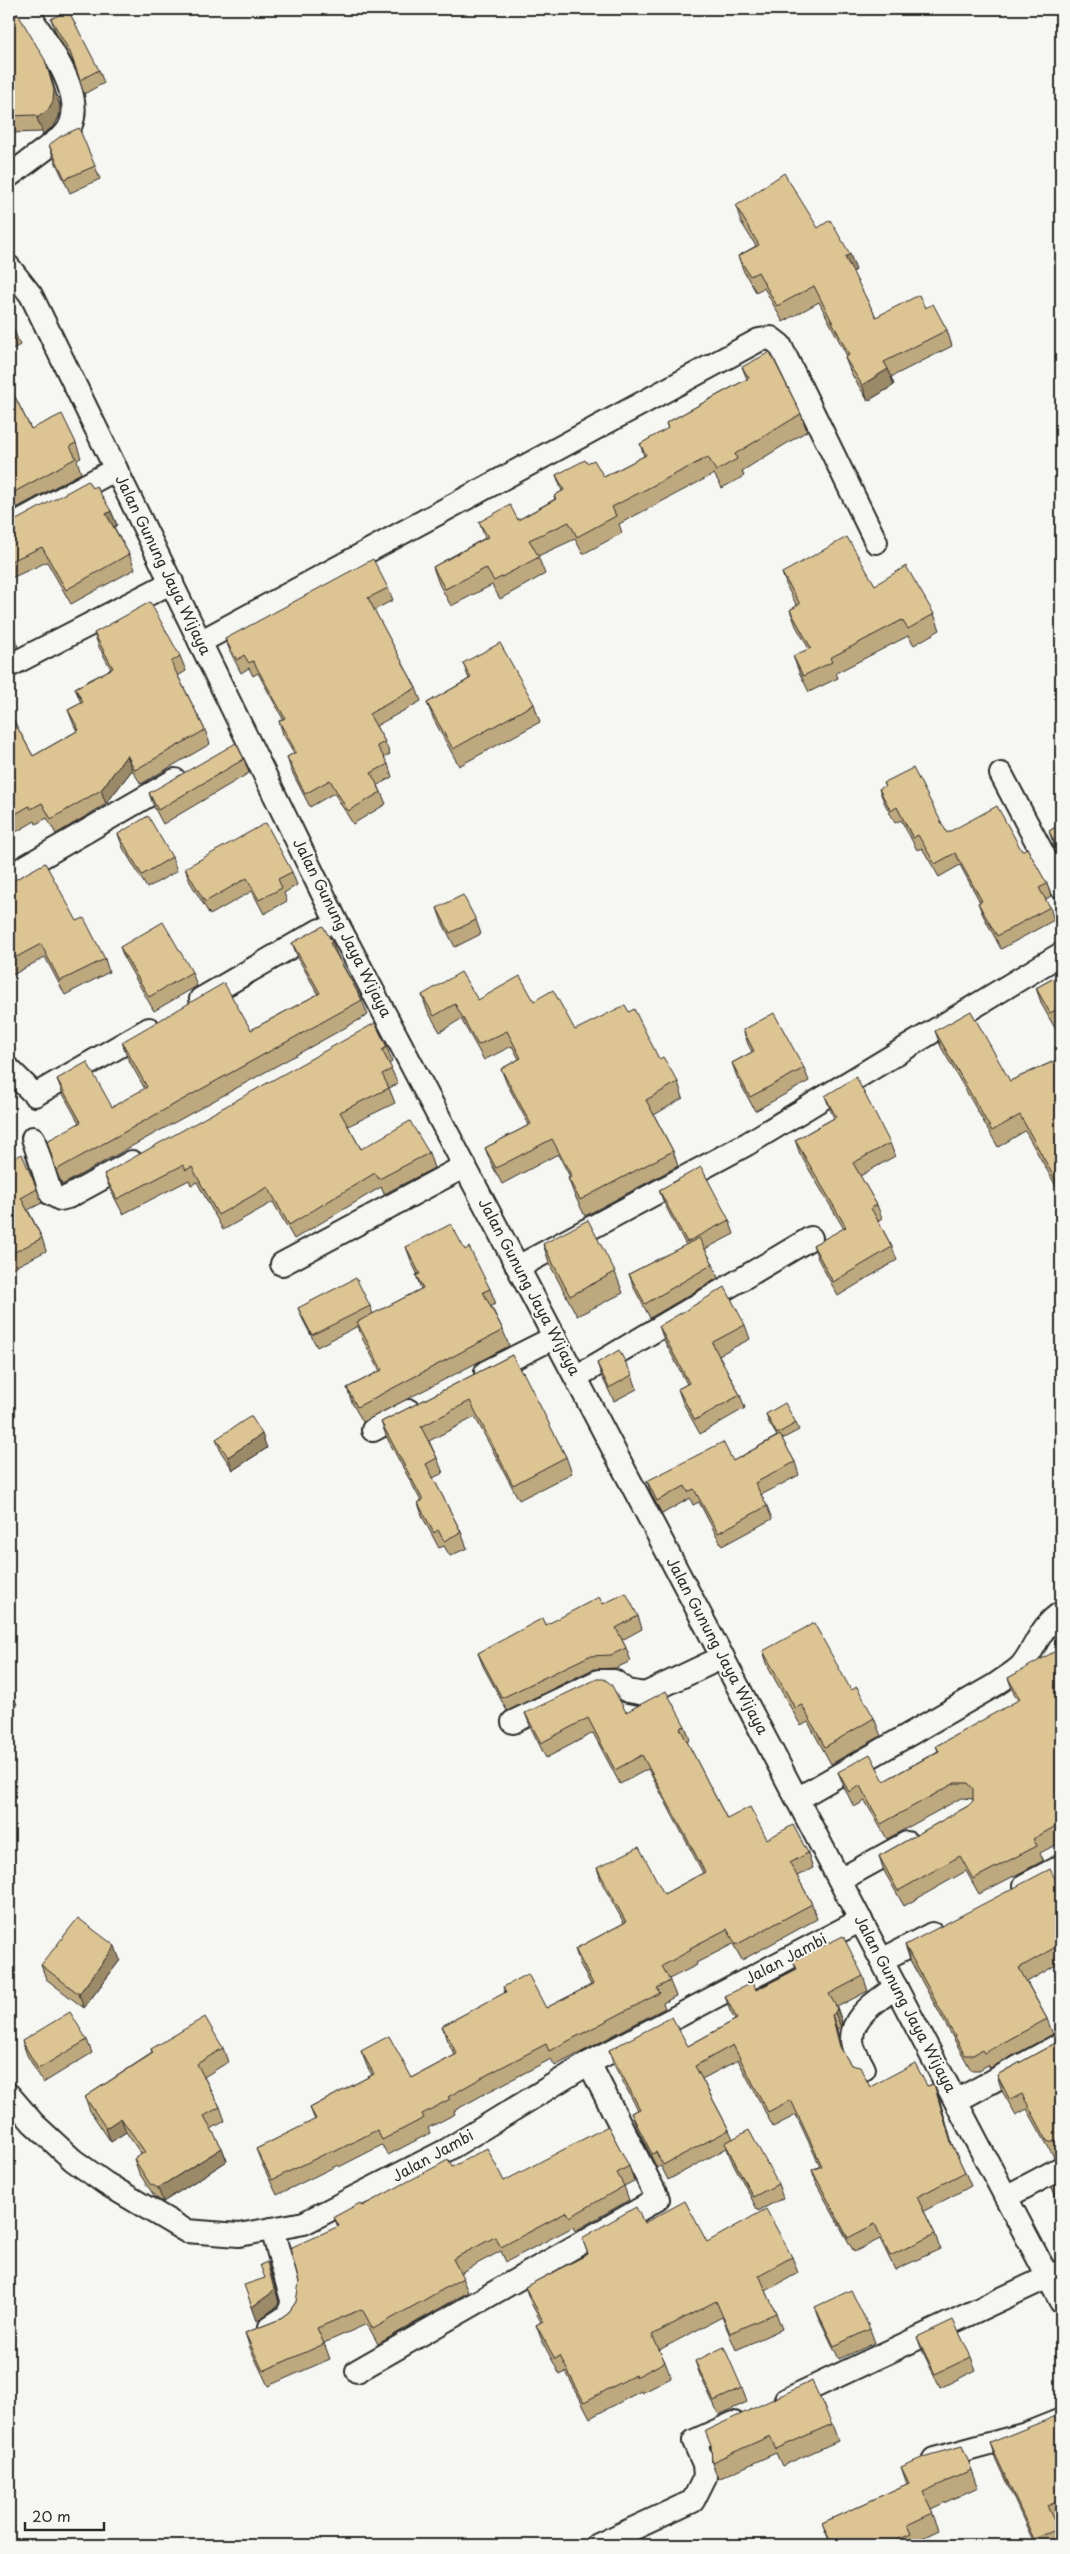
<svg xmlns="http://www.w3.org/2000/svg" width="1070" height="2554" font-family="'Playpen Sans',sans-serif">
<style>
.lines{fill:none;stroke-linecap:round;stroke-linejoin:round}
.street-casing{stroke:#2b2b2b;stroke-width:26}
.street{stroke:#f6f6f2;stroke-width:22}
.wall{fill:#bea97e;stroke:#2b2b2b}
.shaded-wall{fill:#9b8967;stroke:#2b2b2b}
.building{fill:#ddc493;stroke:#2b2b2b}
.labels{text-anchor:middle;stroke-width:4;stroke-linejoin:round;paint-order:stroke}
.street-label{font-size:15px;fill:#2b2b2b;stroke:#f6f6f2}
</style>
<rect width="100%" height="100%" fill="#f6f6f2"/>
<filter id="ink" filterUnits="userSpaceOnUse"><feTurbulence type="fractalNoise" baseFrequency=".02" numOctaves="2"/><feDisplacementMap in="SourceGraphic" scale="10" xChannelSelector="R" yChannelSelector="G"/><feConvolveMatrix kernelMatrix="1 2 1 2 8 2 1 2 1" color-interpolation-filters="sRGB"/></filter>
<g filter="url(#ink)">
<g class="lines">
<defs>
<g id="street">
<path d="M9 176 64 135C95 102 43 39 26 9"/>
<path d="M9 267 31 295 336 921 1061 2302"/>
<path d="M9 527 116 469"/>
<path d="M200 642 759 340 771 338 780 345 876 542"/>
<path d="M9 666 172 582"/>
<path d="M1001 774 1061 888"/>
<path d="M9 876 175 780"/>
<path d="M201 999 320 930"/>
<path d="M9 1069 35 1095 149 1029"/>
<path d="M33 1138 51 1194 60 1199 68 1197 132 1162"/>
<path d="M282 1264 465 1166"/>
<path d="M518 1267 747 1144 1061 954"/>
<path d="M486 1372 555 1337"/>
<path d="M576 1377 811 1238"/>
<path d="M373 1430 409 1411"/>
<path d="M513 1722 599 1681H614L628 1691 645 1694 723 1657"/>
<path d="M797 1799 995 1685C1003 1679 1014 1673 1021 1666 1036 1648 1040 1626 1061 1613"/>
<path d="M840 1880 907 1843"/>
<path d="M1025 1885 1061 1866"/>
<path d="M882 1960 932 1934"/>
<path d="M864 2069C861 2062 855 2054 853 2047 846 2018 877 2001 896 1987"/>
<path d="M9 2095 33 2123 73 2160 105 2183 186 2231 239 2235 272 2229 304 2223 447 2150 589 2063 861 1920"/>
<path d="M956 2101 1061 2044"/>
<path d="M1006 2197 1061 2168"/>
<path d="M270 2327C283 2319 292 2315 292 2300L272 2229"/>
<path d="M357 2371 658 2199 589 2063"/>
<path d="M786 2400 1061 2271"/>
<path d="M934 2459 1026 2434 1061 2420"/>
<path d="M598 2545 693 2501 705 2477 704 2464 694 2441 734 2423"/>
</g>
</defs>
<!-- street casing -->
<use href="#street" class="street-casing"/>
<!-- street -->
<use href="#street" class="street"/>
</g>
<!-- wall -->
<g class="wall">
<path d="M9 9 51 76 60 106 59 117 54 126 43 134 42 132 9 133Z"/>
<path d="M51 19 99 70 104 83 84 94 74 64 56 33Z"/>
<path d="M49 145 95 166 100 179 70 193 54 159Z"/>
<path d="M736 206 818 228 856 270 852 272 876 317 925 308 947 330 952 346 891 377 894 385 868 401 851 373 845 358 847 356 819 302 783 322 764 288 756 292 744 272 738 256 756 246 741 222Z"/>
<path d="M9 319 12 325 20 345 9 351Z"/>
<path d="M742 367 801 414 807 431 742 471 744 476 722 488 714 474 619 524 622 533 583 554 575 539 538 556 545 574 500 599 492 585 451 606 439 584 433 567 485 538 479 522 518 520 555 499 554 496 562 491 556 475 587 463 604 477 644 456 640 444 668 429 666 423 747 379Z"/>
<path d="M9 385 31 429 76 443 81 458 77 460 81 473 9 512Z"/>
<path d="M92 488 111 511 117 525 114 527 129 554 135 569 71 604 47 562 9 579V524Z"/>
<path d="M782 573 875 585 934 614 940 630 914 645 908 636 836 673 838 678 809 692 799 672 793 656 809 649 796 626 790 610 797 606 788 589Z"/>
<path d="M388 588 393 600 374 610 416 688 421 701 376 726 385 742 390 754 384 758 388 764 392 777 378 785 381 792 386 804 353 824 334 793 310 807 291 770 287 757 294 753 283 734 279 721 283 719 258 673 253 676 249 668 241 673 230 651 225 639Z"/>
<path d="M9 625 13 632 18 647 9 652Z"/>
<path d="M94 633 180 656 186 671 178 676 205 730 210 744 141 784 132 770 106 804 56 834 47 818 36 824 35 821 9 836V712L33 756 77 731 74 725 68 710 81 703 75 688 111 669 99 647Z"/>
<path d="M463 663 534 704 540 722 459 766 434 720 427 703 469 679Z"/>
<path d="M244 759 249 773 163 824 154 807 149 793Z"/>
<path d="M883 783 947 833 1022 851 1047 884 1051 896 1045 900 1050 907 1054 920 1001 949 983 915 978 903 980 902 960 865 939 877 922 848 917 850 901 820 895 823 884 802 879 789 885 787Z"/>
<path d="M1061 824V861L1056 851 1049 831Z"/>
<path d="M118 834 172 857 177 871 147 888 123 848Z"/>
<path d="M185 868 292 872 297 885 284 893 287 901 264 914 252 891 210 915 190 882Z"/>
<path d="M9 883 77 921 105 959 109 972 65 995 45 957 9 977Z"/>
<path d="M437 908 476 920 481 934 455 947 442 922Z"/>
<path d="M332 942 337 954 362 1000 368 1015 62 1185 56 1170 79 1123 63 1094 57 1079 112 1107 145 1089 127 1057 122 1042 251 1030 318 994 298 958 292 943Z"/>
<path d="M120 947 192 972 197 986 154 1011 125 960Z"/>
<path d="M1061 957V974L1056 960Z"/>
<path d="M1061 974V1027L1056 1030 1042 1005 1036 988Z"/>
<path d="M422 995 478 1000 534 1001 575 1030 629 1012 659 1059 678 1082 683 1098 654 1115 673 1151 678 1166 585 1216 574 1194 568 1178 570 1177 558 1154 502 1184 491 1163 485 1148 529 1125 507 1084 501 1069 519 1059 512 1046 484 1060 461 1019 440 1032 427 1010Z"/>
<path d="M743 1030 804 1068 809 1081 755 1111 737 1077 732 1063 752 1052 748 1044Z"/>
<path d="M935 1031 1010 1081 1061 1058V1195L1025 1131 998 1147 941 1047Z"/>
<path d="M387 1047 392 1062 389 1064 398 1084 389 1088 395 1103 348 1126 361 1149 429 1153 434 1168 384 1194 381 1187 294 1239 273 1202 223 1230 197 1182 191 1185 189 1180 123 1214 110 1189 104 1174Z"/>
<path d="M825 1096 890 1143 895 1156 860 1176 877 1205 882 1218 878 1221 892 1247 897 1260 838 1296 818 1259 813 1245 844 1229 800 1154 795 1140 834 1118 830 1109Z"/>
<path d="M9 1161 37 1189 42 1203 28 1210 42 1238 46 1251 9 1270Z"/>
<path d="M659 1190 729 1220 734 1234 705 1249 713 1264 718 1278 650 1318 634 1288 629 1274 686 1245 664 1203Z"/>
<path d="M543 1244 615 1272 623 1293 577 1316 550 1265Z"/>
<path d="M406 1247 465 1250 490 1289 496 1304 491 1306 503 1330 509 1346 363 1422 352 1403 347 1388 380 1371 362 1338 358 1326 317 1347 303 1320 298 1308 370 1306 373 1314 421 1289 416 1275H418L412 1263Z"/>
<path d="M745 1325 750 1339 719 1355 740 1395 745 1408 700 1434 683 1403 678 1389 687 1384 664 1340 659 1326Z"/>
<path d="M512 1355 566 1457 572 1473 519 1500 475 1417 429 1441 437 1458 443 1473 433 1478 461 1532 467 1548 450 1556 444 1546 439 1548 423 1518 418 1503 421 1501 387 1438 381 1422Z"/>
<path d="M597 1363 632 1375 637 1389 614 1401 602 1377Z"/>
<path d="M766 1414 796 1423 799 1430 782 1439 795 1462 799 1475 761 1495 767 1506 772 1519 722 1546 699 1502 693 1505 690 1498 662 1514 651 1494 647 1481 733 1461 777 1436 768 1421Z"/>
<path d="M216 1439 267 1448 233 1470 221 1452Z"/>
<path d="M603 1604 638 1616 642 1629 622 1640 626 1648 631 1661 616 1668 593 1669 507 1711 483 1666 478 1653 546 1625Z"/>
<path d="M763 1651 851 1690 874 1718 881 1736 831 1764 808 1722 801 1726 769 1669Z"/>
<path d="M1061 1653V1842L1040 1853 1043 1861 979 1894 966 1871 904 1906 884 1871 879 1856 968 1806 973 1801V1799L961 1798 887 1839 865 1801 854 1807 844 1787 838 1772 884 1781 938 1751 936 1746 1018 1701 1014 1694 1008 1678Z"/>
<path d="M626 1712 685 1726 690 1740 687 1742 727 1819 767 1839 808 1853 813 1868 797 1876 812 1904 817 1919 742 1960 733 1944 696 1963 697 1965 669 1979 676 1996 663 2003 665 2008 555 2066 551 2059 486 2093 454 2111 455 2114 428 2128 430 2133 388 2155 382 2145 339 2167 338 2165 277 2195 262 2164 256 2149 315 2120 310 2108 372 2075 367 2066 361 2051 412 2078 455 2055 447 2041 442 2026 505 1993 503 1987 546 2008 591 1985 580 1964 575 1949 624 1923 602 1883 597 1868 664 1894 703 1873 648 1769 620 1784 593 1733 546 1758 531 1728 525 1713Z"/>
<path d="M1061 1890V1962L1027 1982 1047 2019 1053 2034 990 2068 988 2065 979 2070H971L910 1960 905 1945Z"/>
<path d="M120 1960 84 2008 46 1979 41 1965Z"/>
<path d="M793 1961 863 1976 868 1991 837 2007 842 2022 841 2027 837 2029 842 2051 851 2065 870 2087 927 2086 934 2084 939 2098 953 2148 965 2172 971 2186 924 2211 935 2234 940 2249 895 2270 880 2239 854 2252 817 2185 812 2170 820 2166 796 2115 773 2127 738 2060 702 2079 729 2130 733 2139 778 2184 783 2198 758 2211 730 2157 727 2148 668 2180 661 2166 657 2168 637 2128 631 2113 638 2110 614 2065 609 2050 688 2046 735 2020 730 2011 725 1996 756 1990 796 1969Z"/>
<path d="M87 2040 92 2053 43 2083 27 2055 22 2041Z"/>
<path d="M1061 2040V2155L1054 2157 1027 2109 1016 2115 1002 2091 997 2075Z"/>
<path d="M223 2048 228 2062 204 2077 220 2107 225 2121 211 2129 222 2148 227 2161 163 2202 155 2197 139 2173 134 2159 141 2154 126 2132 111 2142 90 2111 85 2097 152 2053 151 2049Z"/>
<path d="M629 2166 634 2181 624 2186 629 2200 575 2231 573 2227 506 2262 501 2251 460 2273 468 2292 378 2344 367 2324 324 2343 330 2359 268 2386 250 2348 245 2333 278 2320 289 2312 296 2302 338 2227 334 2217 452 2167 504 2181Z"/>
<path d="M1061 2182V2209L1058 2203 1052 2187Z"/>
<path d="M644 2223 707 2242 792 2257 798 2273 766 2291 776 2313 782 2329 736 2350 722 2317 659 2350 665 2362 671 2378 642 2393 641 2391 590 2418 566 2372 560 2375 542 2341 536 2325 541 2322 531 2303 525 2287 588 2254 582 2238Z"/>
<path d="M815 2307 870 2329 875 2343 839 2359 820 2320Z"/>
<path d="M917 2337 971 2357 976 2370 940 2388 922 2350Z"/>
<path d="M695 2361 742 2388 747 2402 719 2415 700 2375Z"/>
<path d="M832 2424 838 2441 782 2466 776 2453 718 2479 712 2462 711 2447Z"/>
<path d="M1061 2428V2520L1055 2523 1061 2539V2545H1035L996 2460 990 2443Z"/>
<path d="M901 2467 972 2470 978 2487 931 2509 939 2530 914 2542 915 2545H831L822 2523 907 2484Z"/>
</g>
<!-- shaded-wall -->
<g class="shaded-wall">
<path d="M45 60 60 106 59 117 54 126 43 134 37 118Z"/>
<path d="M850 254 856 270 851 273 845 257Z"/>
<path d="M888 369 894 385 868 401 862 385Z"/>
<path d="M111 511 117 525 111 529 106 514Z"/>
<path d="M127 755 132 770 106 804 101 790Z"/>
<path d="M262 1434 267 1448 233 1470 228 1457Z"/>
<path d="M11 1690 17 1705 9 1713V1693Z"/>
<path d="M9 1900 11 1906 9 1908Z"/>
<path d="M115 1946 120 1960 84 2008 79 1994Z"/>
<path d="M837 2008 842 2022 841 2027 835 2013Z"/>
<path d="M832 2015 837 2029 845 2061 840 2047Z"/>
<path d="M934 2084 939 2098 956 2158 951 2143Z"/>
<path d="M121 2118 126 2132 111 2142 106 2128Z"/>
<path d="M222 2148 227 2161 163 2202 158 2188Z"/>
<path d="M267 2262 272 2276 279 2303 275 2308 257 2321 252 2307 270 2294Z"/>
</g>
<!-- building -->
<g class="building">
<path d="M9 9H15L45 60 54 90 53 101 48 110 37 118 36 115 9 116Z"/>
<path d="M68 10 99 70 80 80 70 52 51 19Z"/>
<path d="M79 128 95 166 65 179 49 145 61 136Z"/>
<path d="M784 173 818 228 830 220 850 254 845 257 876 317 919 295 925 308 933 304 947 330 884 362 888 369 862 385 845 358 849 355 814 286 777 306 758 272 750 276 738 256 759 245 736 206Z"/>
<path d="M9 319 12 325 9 327Z"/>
<path d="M770 352 801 414 735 454 737 459 716 471 708 457 612 507 616 516 577 537 569 522 529 540 539 557 494 581 486 568 445 589 433 567 488 537 479 522 510 505 518 520 556 499 554 496 564 490 556 475 585 460 587 463 594 460 604 477 646 455 640 444 668 428 666 423 749 378 742 367Z"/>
<path d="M9 385 31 429 62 414 76 443 70 446 76 458 9 495Z"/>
<path d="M88 481 92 488 96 486 111 511 106 514 129 554 66 590 42 547 9 562V524Z"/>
<path d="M847 537 875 585 906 566 934 614 908 629 902 620 830 658 832 662 803 676 793 656 811 648 790 610 800 604 782 573Z"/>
<path d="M373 559 388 588 368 598 416 688 369 714 385 742 377 746 388 764 371 773 381 792 348 811 330 780 305 794 287 757 296 752 279 721 285 718 253 661 249 663 244 655 237 660 225 639Z"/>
<path d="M150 602 180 656 171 662 205 730 135 770 127 755 101 790 51 819 42 803 31 809 29 806 9 818V712L33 756 79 730 68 710 83 702 75 688 113 668 94 633Z"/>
<path d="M9 625 13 632 9 634Z"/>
<path d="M500 643 534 704 453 749 427 703 471 678 463 663Z"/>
<path d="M236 743 244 759 158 810 149 793Z"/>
<path d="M913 768 947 833 997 806 1022 851 1027 848 1047 884 1039 888 1050 907 997 936 978 903 982 901 955 853 935 864 918 835 913 838 897 807 891 811 879 789 885 786 883 783Z"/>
<path d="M148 816 172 857 142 875 118 834Z"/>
<path d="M266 823 292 872 278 879 282 888 259 900 247 878 205 902 185 868Z"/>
<path d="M1061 824V855L1049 831Z"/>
<path d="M45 863 77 921 84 918 105 959 60 981 41 944 9 961V883Z"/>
<path d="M463 895 476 920 450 933 437 908Z"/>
<path d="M163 922 192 972 149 997 120 947Z"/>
<path d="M323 926 332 942 330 943 362 1000 56 1170 47 1141 81 1122 57 1079 87 1062 112 1107 147 1087 122 1042 224 983 251 1030 320 993 292 943Z"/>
<path d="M1061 957V969L1056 960Z"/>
<path d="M461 972 478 1000 520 976 534 1001 553 990 575 1030 625 1005 629 1012 634 1009 659 1059 663 1057 678 1082 646 1100 673 1151 580 1200 568 1178 572 1177 552 1139 496 1168 485 1148 531 1124 501 1069 521 1058 507 1031 478 1045 455 1004 434 1016 422 995Z"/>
<path d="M1061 974V1007L1050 1013 1036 988Z"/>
<path d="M971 1011 1010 1081 1061 1058V1190L1020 1115 992 1131 935 1031Z"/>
<path d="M774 1013 804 1068 750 1097 732 1063 754 1051 743 1030Z"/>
<path d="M375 1023 387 1047 382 1050 392 1069 382 1074 389 1088 340 1112 361 1149 410 1121 429 1153 379 1179 375 1173 289 1225 268 1187 218 1215 192 1167 186 1170 183 1165 117 1199 104 1174Z"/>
<path d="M856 1077 890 1143 853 1163 877 1205 871 1208 892 1247 833 1282 813 1245 846 1227 795 1140 836 1117 825 1096Z"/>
<path d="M22 1154 37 1189 21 1198 42 1238 9 1255V1161Z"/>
<path d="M701 1167 729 1220 687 1242 659 1190Z"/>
<path d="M588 1220 615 1272 570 1296 543 1244Z"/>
<path d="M451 1224 465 1250 469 1247 490 1289 483 1292 503 1330 357 1407 347 1388 382 1370 357 1322 423 1288 416 1275 420 1274 406 1247Z"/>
<path d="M699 1238 713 1264 645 1304 629 1274Z"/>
<path d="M356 1278 370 1306 312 1335 298 1308Z"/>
<path d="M725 1287 745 1325 713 1342V1345L740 1395 695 1420 678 1389 689 1383 659 1326Z"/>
<path d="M619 1350 632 1375 609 1388 597 1363Z"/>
<path d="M512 1355 522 1373 523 1372 566 1457 513 1485 470 1401 421 1427 437 1458 426 1464 461 1532 444 1541 438 1530 434 1533 418 1503 423 1500 381 1422Z"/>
<path d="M785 1403 796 1423 777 1434 766 1414Z"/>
<path d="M251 1416 262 1434 228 1457 216 1439Z"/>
<path d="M780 1435 795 1462 755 1483 767 1506 718 1533 694 1489 688 1492 685 1486 657 1501 647 1481 723 1442 733 1461Z"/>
<path d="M626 1593 638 1616 616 1628 626 1648 611 1655 589 1656 502 1698 478 1653 543 1618 546 1625 599 1597 603 1604Z"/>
<path d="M814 1623 851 1690 857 1687 874 1718 825 1747 802 1705 795 1708 763 1651Z"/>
<path d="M1059 1649 1061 1653V1823L1033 1839 1037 1846 973 1879 960 1856 898 1891 879 1856 968 1806 973 1801V1789L968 1783H955L881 1824 860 1786 849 1792 838 1772 870 1754 884 1781 939 1751 936 1746 1020 1699 1008 1678Z"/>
<path d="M597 1679H604L611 1684 626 1712 666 1691 685 1726 680 1728 727 1819 750 1807 767 1839 793 1825 808 1853 790 1863 812 1904 736 1945 727 1929 690 1948 691 1950 662 1966 670 1981 657 1988 660 1993 549 2051 546 2044 481 2078 448 2097 450 2099 422 2114 424 2118 382 2140 377 2130 334 2152 333 2150 272 2180 256 2149 316 2119 310 2108 374 2074 361 2051 389 2036 412 2078 457 2054 442 2026 506 1992 503 1987 528 1974 546 2008 593 1984 575 1949 626 1922 597 1868 639 1847 664 1894 705 1872 642 1755 615 1770 588 1718 541 1743 525 1713Z"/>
<path d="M1050 1869 1061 1890V1944L1019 1968 1047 2019 984 2053 982 2050 973 2055H965L905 1945Z"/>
<path d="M78 1918 115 1946 79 1994 41 1965Z"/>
<path d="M843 1936 863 1976 829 1994 837 2008 835 2013 832 2015 840 2047 851 2065 860 2067 870 2087 915 2063 927 2086 934 2084 951 2143 965 2172 917 2197 935 2234 890 2256 875 2224 848 2238 812 2170 822 2166 791 2100 768 2112 733 2045 695 2066 729 2130 663 2165 656 2152 652 2154 631 2113 640 2109 609 2050 672 2017 688 2046 737 2019 725 1996 753 1982 756 1990 797 1969 793 1961Z"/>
<path d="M70 2012 87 2040 38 2069 22 2041Z"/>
<path d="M205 2017 223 2048 197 2064 220 2107 204 2116 222 2148 158 2188 150 2184 134 2159 145 2152 121 2118 106 2128 85 2097 153 2053 151 2049Z"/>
<path d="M1061 2040V2143L1056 2140 1048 2142 1022 2094 1010 2100 997 2075Z"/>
<path d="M608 2126 629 2166 617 2173 624 2186 570 2217 567 2212 501 2247 495 2237 453 2259 463 2278 373 2329 362 2309 317 2328 324 2344 263 2371 245 2333 278 2320 289 2312 296 2302 299 2282 290 2248 339 2226 334 2217 360 2203 362 2206 448 2160 452 2167 487 2148 504 2181Z"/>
<path d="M749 2130 778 2184 753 2197 725 2143Z"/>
<path d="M1061 2182V2203L1052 2187Z"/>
<path d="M685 2201 707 2242 766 2209 792 2257 759 2275 776 2313 730 2333 716 2301 652 2335 665 2362 636 2377 635 2375 584 2402 560 2356 555 2359 536 2325 543 2321 525 2287 588 2254 582 2238 636 2207 644 2223Z"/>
<path d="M267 2262 274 2289 270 2294 252 2307 244 2285 265 2278 260 2265Z"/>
<path d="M851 2290 870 2329 834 2346 815 2307Z"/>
<path d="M953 2320 971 2357 935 2374 917 2337Z"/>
<path d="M724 2347 742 2388 714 2401 695 2361Z"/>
<path d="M812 2381 832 2424 776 2449 770 2436 712 2462 711 2446 705 2431Z"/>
<path d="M1056 2416 1061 2428V2500L1047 2506 1058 2529 1034 2539 990 2443Z"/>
<path d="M962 2446 972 2470 923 2492 933 2513 907 2525 911 2534 886 2545H832L822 2523 909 2483 901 2467 926 2456Z"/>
</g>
</g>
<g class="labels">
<!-- street labels -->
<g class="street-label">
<text transform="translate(163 565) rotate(64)" y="5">Jalan Gunung Jaya Wijaya</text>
<text transform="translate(342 928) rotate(63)" y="5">Jalan Gunung Jaya Wijaya</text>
<text transform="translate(529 1287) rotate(62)" y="5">Jalan Gunung Jaya Wijaya</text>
<text transform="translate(717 1646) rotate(62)" y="5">Jalan Gunung Jaya Wijaya</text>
<text transform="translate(786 1959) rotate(-28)" y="5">Jalan Jambi</text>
<text transform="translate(905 2004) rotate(62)" y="5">Jalan Gunung Jaya Wijaya</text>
<text transform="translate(433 2156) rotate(-29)" y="5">Jalan Jambi</text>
</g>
</g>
<!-- margin -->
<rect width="1070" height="2554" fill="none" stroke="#f6f6f2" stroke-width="30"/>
<rect x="15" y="15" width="1040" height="2524" fill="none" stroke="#2b2b2b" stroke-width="2" filter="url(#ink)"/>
<!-- scale -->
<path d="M25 2522v8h79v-8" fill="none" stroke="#2b2b2b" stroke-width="2.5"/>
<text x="32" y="2522" font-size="15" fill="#2b2b2b" stroke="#f6f6f2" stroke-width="4" paint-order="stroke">20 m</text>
</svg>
